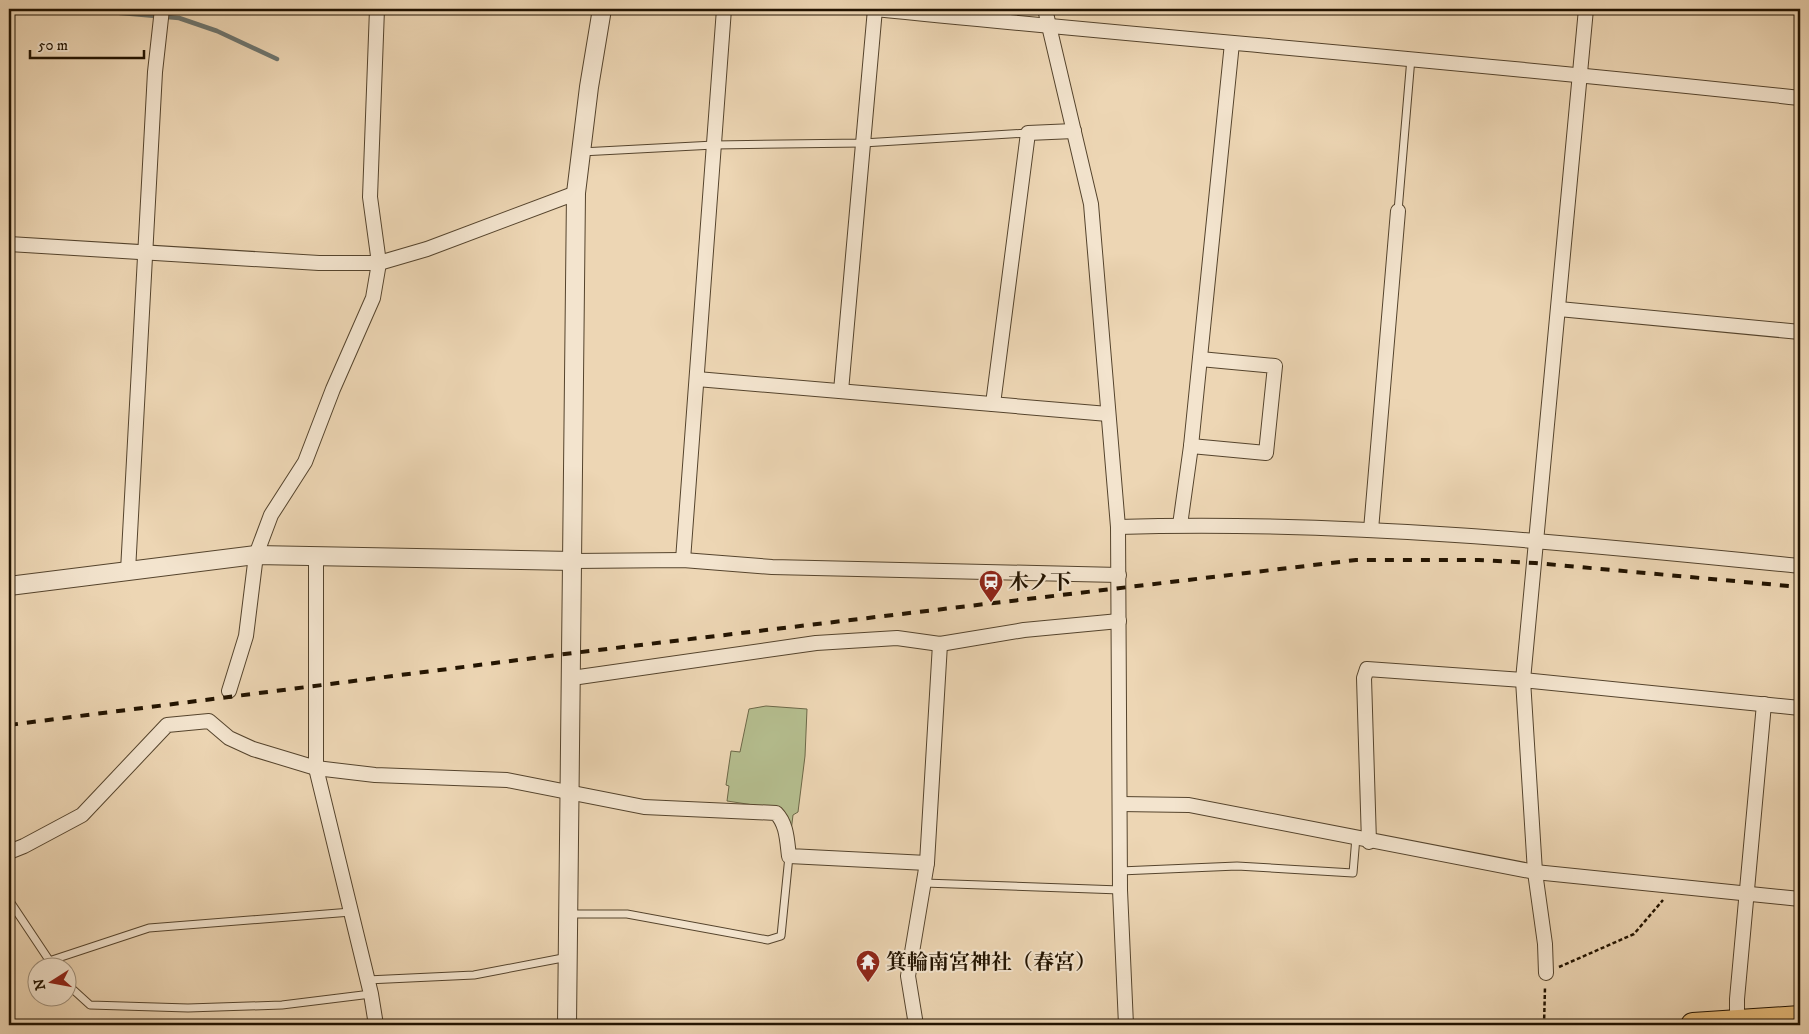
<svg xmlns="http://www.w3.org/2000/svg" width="1809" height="1034" font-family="'IM FELL DW Pica','Noto Serif JP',serif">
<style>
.green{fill:#b5be8f;stroke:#6c6848}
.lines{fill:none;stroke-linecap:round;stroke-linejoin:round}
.stream{stroke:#6d756f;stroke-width:4.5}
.service-casing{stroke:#55442d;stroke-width:9}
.minor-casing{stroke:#55442d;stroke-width:16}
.tertiary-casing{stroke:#55442d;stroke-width:20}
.trunk-casing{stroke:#221300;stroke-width:26}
.path{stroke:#221300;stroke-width:2.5;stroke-dasharray:4 2.5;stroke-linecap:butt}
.service{stroke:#f3e4ce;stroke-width:7}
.minor{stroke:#f3e4ce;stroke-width:14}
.tertiary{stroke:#f3e4ce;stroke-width:18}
.trunk{stroke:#e6bb7a;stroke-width:24}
.rail{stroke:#221300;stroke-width:4;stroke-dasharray:9 9;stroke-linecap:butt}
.labels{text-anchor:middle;stroke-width:4;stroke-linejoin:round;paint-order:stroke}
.poi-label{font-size:21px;font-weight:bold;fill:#221300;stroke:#f3e4ce;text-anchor:start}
</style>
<rect width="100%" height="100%" fill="#edd6b4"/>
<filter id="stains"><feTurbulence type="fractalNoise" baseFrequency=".004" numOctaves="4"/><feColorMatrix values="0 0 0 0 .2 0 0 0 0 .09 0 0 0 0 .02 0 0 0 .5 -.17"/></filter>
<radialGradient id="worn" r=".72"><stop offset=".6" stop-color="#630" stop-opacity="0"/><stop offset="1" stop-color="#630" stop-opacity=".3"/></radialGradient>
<!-- green -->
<path class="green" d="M766 706 807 709 805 756 798 812 793 815 790 840 780 809 727 801 729 786 726 785 731 751 740 752 749 709Z"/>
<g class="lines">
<!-- stream -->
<path class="stream" d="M75 9 179 18 217 31 277 59"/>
<defs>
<g id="service">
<path d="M581 152 714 145 863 143 1028 133"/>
<path d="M1398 211 1411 58"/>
<path d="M1120 871 1237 866 1353 873 1356 837"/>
<path d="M924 883 1120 890"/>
<path d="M9 900 53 966"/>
<path d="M569 914H627L768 940 781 936 789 856"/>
<path d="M49 961 149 928 351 912"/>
<path d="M367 980 474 975 568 957"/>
<path d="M68 985 90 1005 188 1008 282 1005 371 994"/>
</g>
<g id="minor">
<path d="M875 9C1184 40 1492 64 1800 98"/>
<path d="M1045 9 1091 204 1118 527 1120 890 1126 1025"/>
<path d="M9 244 319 263H379L427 249 576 193"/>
<path d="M1559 309 1800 332"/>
<path d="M697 379 1108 414"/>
<path d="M841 391 875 9"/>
<path d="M993 404 1028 133 1074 131"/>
<path d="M1191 446 1266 453 1275 366 1200 359"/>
<path d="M1180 525 1191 446 1232 43"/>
<path d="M1118 527C1346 520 1573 543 1800 566"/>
<path d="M1371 530 1398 211"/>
<path d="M316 556V768L371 994 376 1025"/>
<path d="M683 560 724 9"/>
<path d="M573 561 683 560 772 567 1119 575"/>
<path d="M128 571 155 72 162 9"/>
<path d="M572 678 816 643 897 638 940 644 1024 630 1119 621"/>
<path d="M229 691 246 636 256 555 271 515 305 462 333 389 373 298 379 263 370 197 377 9"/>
<path d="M1120 804 1189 805 1535 872 1800 899"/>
<path d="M1369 842 1364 678 1367 669 1523 680 1800 708"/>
<path d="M9 852 24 846 82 815 167 725 209 721 229 738 253 749 316 768 375 775 507 780 644 807 776 813C787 824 787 841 789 856L927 863"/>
<path d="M1546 973 1545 944 1535 872 1523 680 1586 9"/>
<path d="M1737 1023V999L1764 704"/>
<path d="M916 1025 908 976 927 863 940 644"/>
</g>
<g id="tertiary">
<path d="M9 586 256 555 573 561"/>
<path d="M567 1025 576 193 589 87 602 9"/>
</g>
<path id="trunk" d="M1693 1025 1800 1018"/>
</defs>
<!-- service casing -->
<use href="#service" class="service-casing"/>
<!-- minor casing -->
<use href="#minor" class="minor-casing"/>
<!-- tertiary casing -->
<use href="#tertiary" class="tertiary-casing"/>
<!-- trunk casing -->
<use href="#trunk" class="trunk-casing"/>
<!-- path -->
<g class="path">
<path d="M1559 967 1634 934 1663 900"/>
<path d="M1544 1025 1545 987"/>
</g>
<!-- service -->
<use href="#service" class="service"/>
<!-- minor -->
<use href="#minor" class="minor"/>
<!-- tertiary -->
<use href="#tertiary" class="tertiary"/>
<!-- trunk -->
<use href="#trunk" class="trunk"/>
<!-- rail -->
<path class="rail" d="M9 725 573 653 1356 560H1479L1535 563 1800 587"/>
</g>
<!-- icons -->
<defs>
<symbol id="station-pin" viewBox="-11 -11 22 30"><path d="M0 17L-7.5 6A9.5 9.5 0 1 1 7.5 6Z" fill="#8f2418" stroke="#f3e4ce"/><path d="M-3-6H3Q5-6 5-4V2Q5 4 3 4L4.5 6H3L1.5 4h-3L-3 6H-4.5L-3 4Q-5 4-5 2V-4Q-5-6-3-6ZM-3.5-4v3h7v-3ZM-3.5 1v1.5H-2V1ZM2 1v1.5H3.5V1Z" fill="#fff"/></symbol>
<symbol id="temple-pin" viewBox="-11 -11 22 30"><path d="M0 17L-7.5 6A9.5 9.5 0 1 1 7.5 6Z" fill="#8f2418" stroke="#f3e4ce"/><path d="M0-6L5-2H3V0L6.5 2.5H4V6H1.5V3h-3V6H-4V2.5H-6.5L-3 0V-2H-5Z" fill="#fff"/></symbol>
</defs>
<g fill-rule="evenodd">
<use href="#station-pin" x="977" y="568" width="28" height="38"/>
<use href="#temple-pin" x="854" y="948" width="28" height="38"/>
</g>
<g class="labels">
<!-- poi labels -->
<g class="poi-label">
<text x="1008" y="589">木ノ下</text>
<text x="886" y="969">箕輪南宮神社（春宮）</text>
</g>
</g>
<!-- margin -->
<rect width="1809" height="1034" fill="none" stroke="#edd6b4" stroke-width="30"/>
<rect x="10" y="10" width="1789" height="1014" fill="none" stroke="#221300" stroke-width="2.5"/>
<rect x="15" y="15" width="1779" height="1004" fill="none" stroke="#221300"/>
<!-- north arrow -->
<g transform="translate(52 982) rotate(259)"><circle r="24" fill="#f3e4ce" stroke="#9f907c"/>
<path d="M0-4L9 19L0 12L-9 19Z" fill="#8f2418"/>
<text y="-8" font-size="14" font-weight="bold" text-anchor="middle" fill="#221300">N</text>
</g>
<!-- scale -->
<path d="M30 50v8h114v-8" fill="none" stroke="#221300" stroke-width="2.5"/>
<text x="38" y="50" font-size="15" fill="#221300" stroke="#f3e4ce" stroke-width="4" paint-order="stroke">50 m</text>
<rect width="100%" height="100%" filter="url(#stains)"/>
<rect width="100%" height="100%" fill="url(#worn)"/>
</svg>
